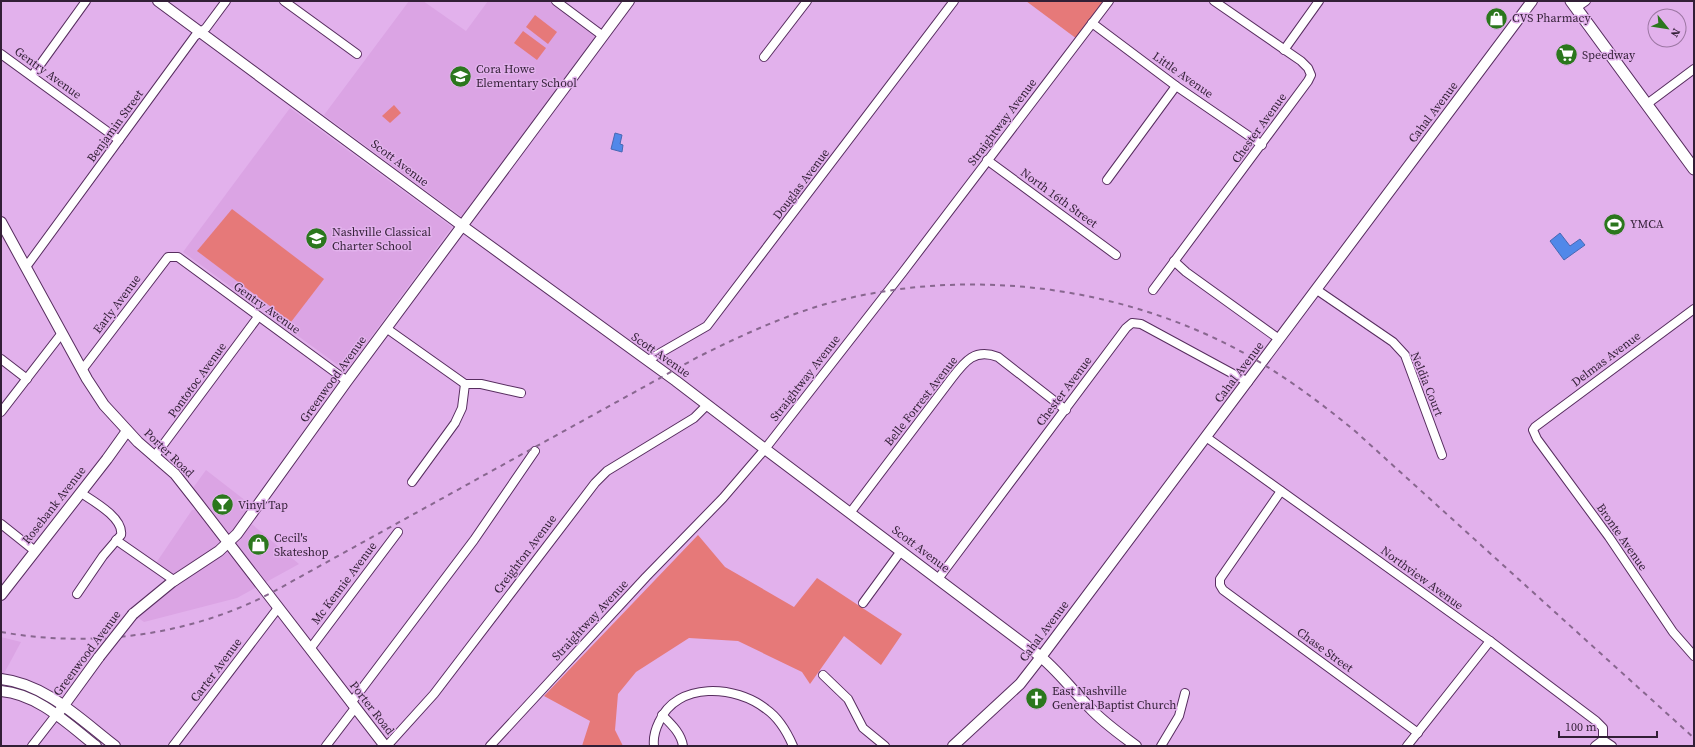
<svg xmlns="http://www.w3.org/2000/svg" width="1695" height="747" font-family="'Source Serif 4',serif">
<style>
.built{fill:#dba4e4}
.green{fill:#e67979}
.water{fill:#5188e9;stroke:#4868b3}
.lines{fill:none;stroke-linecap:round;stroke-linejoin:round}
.minor-casing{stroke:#572d5f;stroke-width:10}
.tertiary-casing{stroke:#572d5f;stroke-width:12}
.secondary-casing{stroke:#572d5f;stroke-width:13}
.minor{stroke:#fff;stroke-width:8}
.tertiary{stroke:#fff;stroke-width:10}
.secondary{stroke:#fff;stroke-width:11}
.rail{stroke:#88678f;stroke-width:2;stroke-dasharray:5 5;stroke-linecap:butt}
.tertiary-bridge-casing{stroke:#572d5f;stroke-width:12;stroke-linecap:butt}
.tertiary-bridge{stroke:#fff;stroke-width:10}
.labels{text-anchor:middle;stroke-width:3;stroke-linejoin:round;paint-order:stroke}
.poi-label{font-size:12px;fill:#321f36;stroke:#e2b1ec;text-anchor:start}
.street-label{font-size:12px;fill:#321f36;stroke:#e2b1ec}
</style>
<rect width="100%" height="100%" fill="#e2b1ec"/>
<!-- built -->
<g class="built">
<path d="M409 1H423L466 31 488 1H549L596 36 462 217 324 115Z"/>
<path d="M290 108 452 227 346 371 183 252Z"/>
<path d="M206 470 255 508 247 520 299 564 237 598 144 622 133 614 174 581 156 563 192 510 203 509 190 492Z"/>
<path d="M1 637 21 642 1 679Z"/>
</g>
<!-- green -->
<g class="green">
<path d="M1026 1H1105L1077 39Z"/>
<path d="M535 15 557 32 548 44 526 27Z"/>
<path d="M523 31 546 48 537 60 514 43Z"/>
<path d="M394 105 401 113 390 123 382 116Z"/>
<path d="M232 209 324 279 291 322 197 251Z"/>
<path d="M698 535 725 567 794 607 817 578 902 634 881 665 844 636 810 684 802 672 738 641 689 638 636 672 618 694 615 730 623 746H582L590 721 544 696Z"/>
</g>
<!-- water -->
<g class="water">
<path d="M615 133 622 135 620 144 623 145 622 152 611 149Z"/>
<path d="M1560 233 1570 246 1580 239 1585 245 1564 260 1550 241Z"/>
</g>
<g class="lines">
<defs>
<g id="minor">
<path d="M284 1 357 54"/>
<path d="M556 1 603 36"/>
<path d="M1576 8 1586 1"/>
<path d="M1092 23 1176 86 1262 145"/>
<path d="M1284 50 1319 1"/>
<path d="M1 54 119 140"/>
<path d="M764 57 807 1"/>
<path d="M32 76 86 1"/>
<path d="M1647 104 1694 69"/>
<path d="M987 160 1116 255"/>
<path d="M1107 180 1176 86"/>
<path d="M1174 261 1186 272 1279 339"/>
<path d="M26 267 195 36 206 28 226 1"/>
<path d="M1153 290 1308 81 1311 75 1308 68 1301 61 1214 1"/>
<path d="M1317 290 1393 342 1405 355 1442 455"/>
<path d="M1694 309 1535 427 1533 430 1537 439 1609 537 1673 632 1694 656"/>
<path d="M386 328 465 384H481L521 393"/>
<path d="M1 359 27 379"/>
<path d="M648 360 707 326 954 1"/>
<path d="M82 370 168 257H178L347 381"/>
<path d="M1 412 62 333"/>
<path d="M1206 437 1490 641 1596 721 1603 728V740"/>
<path d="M154 457 258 317"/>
<path d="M412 482 455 423 462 408 465 384"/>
<path d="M1281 491 1220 579V585L1223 590 1418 733"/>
<path d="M850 513 952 378C965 361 975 348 998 357L1066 410"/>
<path d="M1 524 35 551"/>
<path d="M116 540 175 581"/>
<path d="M938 579 1126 328 1132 323 1141 324 1248 382"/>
<path d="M77 594 103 556 121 535C124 518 93 501 81 493"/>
<path d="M863 603 901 551"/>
<path d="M310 649 398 532"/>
<path d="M823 675 848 699 863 728 885 746"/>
<path d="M351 703 474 540 535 451"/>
<path d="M662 715C671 724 681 733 683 746"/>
<path d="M1603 740 1612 746"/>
<path d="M32 746 56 715"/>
<path d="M173 746 278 608"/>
<path d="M326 746 355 708"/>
<path d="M387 746 434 694 595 483 607 471 694 418 707 405"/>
<path d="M490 746 646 577 723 498 765 449 903 272 1109 1"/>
<path d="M654 746C653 737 655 730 659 722 677 681 736 685 766 709 779 718 787 732 793 746"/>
<path d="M1161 746 1179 716 1185 693"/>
<path d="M1407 746 1490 641"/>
<path d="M1595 746 1603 740"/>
</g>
<g id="tertiary">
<path d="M158 1 468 230 676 381 765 449 1036 653C1056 668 1072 690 1090 708 1104 723 1120 734 1136 746"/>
<path d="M1 222 87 379 104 405 138 442 175 474 197 502 385 746"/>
<path d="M1 595 107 459 127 431"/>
<path d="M133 614 172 582 219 551 237 534 347 381 629 1"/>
<path d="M1 679C46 684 81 720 115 746"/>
<path d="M1 691C38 694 68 724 96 746"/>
<path d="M59 712 99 657"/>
<path d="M953 746 1020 684 1041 657 1532 1"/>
</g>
<path id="secondary" d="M1571 1 1694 169"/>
</defs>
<!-- minor casing -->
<use href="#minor" class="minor-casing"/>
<!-- tertiary casing -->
<use href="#tertiary" class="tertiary-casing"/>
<!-- secondary casing -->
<use href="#secondary" class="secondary-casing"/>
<!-- minor -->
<use href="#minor" class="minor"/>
<!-- tertiary -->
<use href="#tertiary" class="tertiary"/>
<!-- secondary -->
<use href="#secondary" class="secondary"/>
<!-- rail -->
<path class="rail" d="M1 632C91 648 189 636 271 593L698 357C738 337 779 318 822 305 949 269 1090 281 1210 336 1263 360 1310 394 1355 431L1694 738"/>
<defs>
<path id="tertiary-bridge" d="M99 657 133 614"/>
</defs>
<!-- tertiary-bridge casing -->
<use href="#tertiary-bridge" class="tertiary-bridge-casing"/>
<!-- tertiary-bridge -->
<use href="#tertiary-bridge" class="tertiary-bridge"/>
</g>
<!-- icons -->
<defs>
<symbol id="shop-disc" viewBox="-11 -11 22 22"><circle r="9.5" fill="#2b771d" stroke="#e2b1ec"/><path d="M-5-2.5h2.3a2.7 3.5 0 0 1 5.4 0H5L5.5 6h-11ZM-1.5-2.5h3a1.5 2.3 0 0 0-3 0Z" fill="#fff"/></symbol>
<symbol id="supermarket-disc" viewBox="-11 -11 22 22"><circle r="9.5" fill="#2b771d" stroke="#e2b1ec"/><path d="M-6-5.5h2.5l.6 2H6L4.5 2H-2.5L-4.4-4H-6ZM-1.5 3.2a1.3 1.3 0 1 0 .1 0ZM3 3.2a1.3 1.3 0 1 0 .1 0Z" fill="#fff"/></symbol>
<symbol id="school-disc" viewBox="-11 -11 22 22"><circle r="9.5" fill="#2b771d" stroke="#e2b1ec"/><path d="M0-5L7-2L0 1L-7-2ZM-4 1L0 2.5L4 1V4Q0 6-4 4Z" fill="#fff"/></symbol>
<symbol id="stadium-disc" viewBox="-11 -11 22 22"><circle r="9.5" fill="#2b771d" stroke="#e2b1ec"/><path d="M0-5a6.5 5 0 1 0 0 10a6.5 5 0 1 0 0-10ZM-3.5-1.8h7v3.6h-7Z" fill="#fff"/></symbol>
<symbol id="bar-disc" viewBox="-11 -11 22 22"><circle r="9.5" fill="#2b771d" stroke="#e2b1ec"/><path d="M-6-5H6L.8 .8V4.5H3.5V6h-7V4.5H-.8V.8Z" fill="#fff"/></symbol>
<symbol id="church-disc" viewBox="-11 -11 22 22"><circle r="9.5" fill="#2b771d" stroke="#e2b1ec"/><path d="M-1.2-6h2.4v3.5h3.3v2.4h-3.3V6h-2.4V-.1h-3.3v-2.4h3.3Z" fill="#fff"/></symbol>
</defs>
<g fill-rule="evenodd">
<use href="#shop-disc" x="1484" y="6" width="25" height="25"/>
<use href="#supermarket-disc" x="1554" y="42" width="25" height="25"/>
<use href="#school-disc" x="448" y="64" width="25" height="25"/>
<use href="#stadium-disc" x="1602" y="212" width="25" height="25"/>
<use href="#school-disc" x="304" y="226" width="25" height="25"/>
<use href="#bar-disc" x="210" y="492" width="25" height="25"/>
<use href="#shop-disc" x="246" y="532" width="25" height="25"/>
<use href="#church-disc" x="1024" y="686" width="25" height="25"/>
</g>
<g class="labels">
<!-- poi labels -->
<g class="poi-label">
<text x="1512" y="22">CVS Pharmacy</text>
<text x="1582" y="59">Speedway</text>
<text x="476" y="73">Cora Howe<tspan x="476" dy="14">Elementary School</tspan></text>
<text x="1630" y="228">YMCA</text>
<text x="332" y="236">Nashville Classical<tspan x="332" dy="14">Charter School</tspan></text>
<text x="238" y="509">Vinyl Tap</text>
<text x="274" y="542">Cecil's<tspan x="274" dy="14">Skateshop</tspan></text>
<text x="1052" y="695">East Nashville<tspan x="1052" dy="14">General Baptist Church</tspan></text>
</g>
<!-- street labels -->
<g class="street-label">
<text transform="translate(48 73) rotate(36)" y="4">Gentry Avenue</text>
<text transform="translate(1183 75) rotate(35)" y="4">Little Avenue</text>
<text transform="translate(1433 112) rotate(-53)" y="4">Cahal Avenue</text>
<text transform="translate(1002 122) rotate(-53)" y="4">Straightway Avenue</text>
<text transform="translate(115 126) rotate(-54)" y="4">Benjamin Street</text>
<text transform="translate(1259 128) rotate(-54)" y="4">Chester Avenue</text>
<text transform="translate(400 163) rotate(37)" y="4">Scott Avenue</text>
<text transform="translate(801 184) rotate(-53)" y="4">Douglas Avenue</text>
<text transform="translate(1059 198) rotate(36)" y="4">North 16th Street</text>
<text transform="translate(117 304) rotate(-53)" y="4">Early Avenue</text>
<text transform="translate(267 308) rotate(36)" y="4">Gentry Avenue</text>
<text transform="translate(661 355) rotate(35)" y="4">Scott Avenue</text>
<text transform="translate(1606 359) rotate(-37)" y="4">Delmas Avenue</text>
<text transform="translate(1239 372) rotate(-53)" y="4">Cahal Avenue</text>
<text transform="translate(805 378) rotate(-52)" y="4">Straightway Avenue</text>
<text transform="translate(333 379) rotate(-54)" y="4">Greenwood Avenue</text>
<text transform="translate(197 380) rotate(-54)" y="4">Pontotoc Avenue</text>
<text transform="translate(1427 384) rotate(68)" y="4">Neldia Court</text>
<text transform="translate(1064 391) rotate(-53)" y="4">Chester Avenue</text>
<text transform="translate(921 401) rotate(-52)" y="4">Belle Forrest Avenue</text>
<text transform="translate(169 453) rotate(44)" y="4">Porter Road</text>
<text transform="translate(54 505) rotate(-52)" y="4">Rosebank Avenue</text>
<text transform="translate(1622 537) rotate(55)" y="4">Bronte Avenue</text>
<text transform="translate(921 549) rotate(37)" y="4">Scott Avenue</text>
<text transform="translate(525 554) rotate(-53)" y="4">Creighton Avenue</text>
<text transform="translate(1422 578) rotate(36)" y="4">Northview Avenue</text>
<text transform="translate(344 583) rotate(-53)" y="4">Mc Kennie Avenue</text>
<text transform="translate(590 620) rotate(-47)" y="4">Straightway Avenue</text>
<text transform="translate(1044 631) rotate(-53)" y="4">Cahal Avenue</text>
<text transform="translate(1325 650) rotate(36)" y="4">Chase Street</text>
<text transform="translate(87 653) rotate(-53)" y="4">Greenwood Avenue</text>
<text transform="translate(216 670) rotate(-53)" y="4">Carter Avenue</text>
<text transform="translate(372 708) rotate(52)" y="4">Porter Road</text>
</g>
</g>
<!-- border -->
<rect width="1695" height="747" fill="none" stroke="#321f36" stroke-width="4"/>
<!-- north arrow -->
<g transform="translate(1667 28) rotate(120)"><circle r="19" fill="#e2b1ec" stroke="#9c77a3"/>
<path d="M0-3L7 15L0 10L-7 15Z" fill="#2b771d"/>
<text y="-6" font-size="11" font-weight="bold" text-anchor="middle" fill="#321f36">N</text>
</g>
<!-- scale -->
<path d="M1559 731v6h98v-6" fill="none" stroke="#321f36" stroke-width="2"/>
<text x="1565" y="731" font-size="12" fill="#321f36" stroke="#e2b1ec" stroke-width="3" paint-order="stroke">100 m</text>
</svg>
